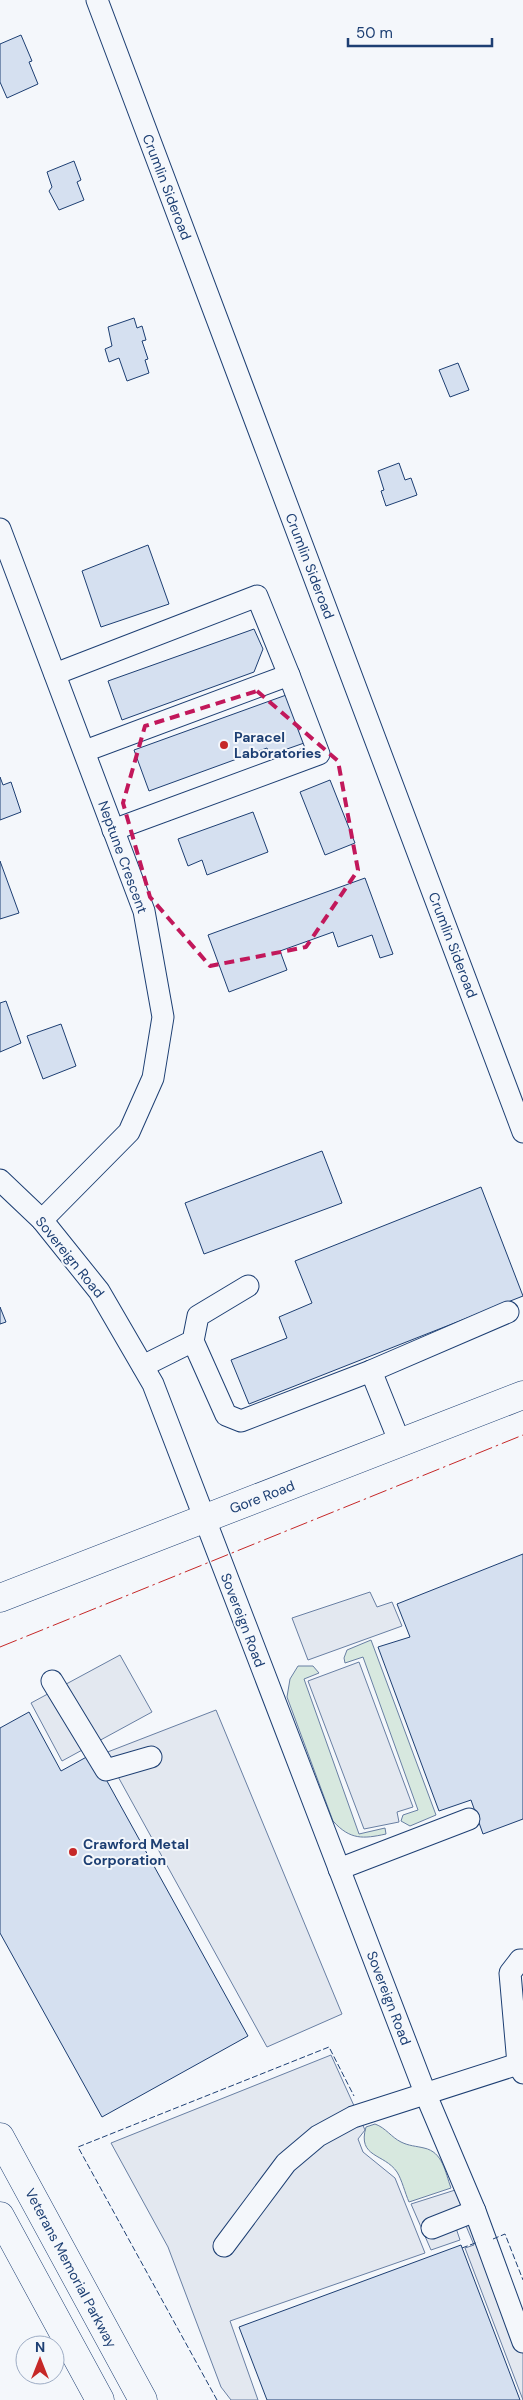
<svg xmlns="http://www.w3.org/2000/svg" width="523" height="2400" font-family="'DM Sans',sans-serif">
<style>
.green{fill:#d7e8df;stroke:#687fa3}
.parking{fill:#e3e8f0;stroke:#687fa3}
.building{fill:#d5e0f0;stroke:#1d3f73}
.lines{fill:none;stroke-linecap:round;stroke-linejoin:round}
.minor-casing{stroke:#1d3f73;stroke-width:23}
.major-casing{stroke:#1d3f73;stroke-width:29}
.highway-casing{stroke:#1d3f73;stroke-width:29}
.minor{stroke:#f4f7fb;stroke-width:21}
.major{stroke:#f4f7fb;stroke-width:28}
.highway{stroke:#f4f7fb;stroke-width:28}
.fence{stroke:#1d3f73;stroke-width:1;stroke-dasharray:6 2.5;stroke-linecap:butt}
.power{stroke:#c62828;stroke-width:1;stroke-dasharray:18 4 2.5 4;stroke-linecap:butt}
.marked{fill:none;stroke:#c2185b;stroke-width:4;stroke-dasharray:10 6;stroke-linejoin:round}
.poi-dot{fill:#c62828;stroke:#f4f7fb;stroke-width:2}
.labels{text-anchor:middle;stroke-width:4;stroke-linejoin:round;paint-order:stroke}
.street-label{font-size:14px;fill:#1d3f73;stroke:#f4f7fb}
.poi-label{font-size:14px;font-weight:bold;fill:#1d3f73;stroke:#f4f7fb;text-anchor:start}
</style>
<rect width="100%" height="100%" fill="#f4f7fb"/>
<!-- green -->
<g class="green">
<path d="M371 1640 436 1815 410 1826 401 1821 403 1815 418 1810 363 1657 345 1663 344 1658 347 1650Z"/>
<path d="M298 1666H313L319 1673 304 1679 359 1834 385 1828 386 1834C363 1839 350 1840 333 1821L287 1697 290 1679Z"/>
<path d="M375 2124C386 2128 391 2137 401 2142 409 2146 416 2146 424 2148 443 2152 445 2172 451 2188L409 2202C405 2193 402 2180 397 2172 384 2153 357 2158 366 2127Z"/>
</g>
<!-- parking -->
<g class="parking">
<path d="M370 1592 377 1607 392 1602 402 1626 308 1660 292 1618Z"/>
<path d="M120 1655 152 1712 62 1761 31 1703Z"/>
<path d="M359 1662 413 1807 397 1812 399 1822 364 1829 308 1681Z"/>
<path d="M216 1710 342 2014 267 2047 105 1753Z"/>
<path d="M331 2055 365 2130 358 2139 363 2152 395 2178 425 2253 230 2321 258 2400H231L221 2387 168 2247 111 2143Z"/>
<path d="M471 2185 523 2321V2400L465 2248 474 2245 464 2221 455 2225 460 2240 431 2250 411 2204Z"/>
</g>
<!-- building -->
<g class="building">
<path d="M21 35 32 61 29 62 38 84 7 98 0 82V44Z"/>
<path d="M74 161 81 180 77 182 84 200 59 210 49 191 52 187 47 172Z"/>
<path d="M134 318 137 328 142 326 146 340 142 341 148 359 145 360 149 373 127 381 119 358 109 362 105 349 112 346 108 327Z"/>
<path d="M458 363 469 390 450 397 439 370Z"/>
<path d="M399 463 405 480 411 478 417 495 386 506 381 491 384 490 378 471Z"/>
<path d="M148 545 169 604 101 627 82 571Z"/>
<path d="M254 629 263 649 254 672 122 720 108 681Z"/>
<path d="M289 694 307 742 270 755 267 748 149 791 134 750Z"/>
<path d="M0 777 3 785 11 782 21 812 0 820Z"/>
<path d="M330 780 355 843 325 855 300 792Z"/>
<path d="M253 812 268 852 207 875 202 860 188 866 178 839Z"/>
<path d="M0 861 19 913 0 919Z"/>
<path d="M365 878 393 954 380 958 372 935 338 947 333 932 280 951 287 970 229 992 208 935Z"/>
<path d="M6 1001 21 1043 0 1052V1003Z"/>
<path d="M61 1024 76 1066 43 1079 27 1036Z"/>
<path d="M322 1151 342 1203 204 1254 185 1203Z"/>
<path d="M481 1187 523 1296 249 1404 231 1360 287 1338 279 1317 312 1303 295 1261Z"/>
<path d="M0 1307 6 1322 0 1324Z"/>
<path d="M523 1554V1819L483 1834 471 1800 439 1811 378 1647 410 1637 397 1604Z"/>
<path d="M29 1712 61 1771 92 1754 248 2036 102 2117 0 1933V1728Z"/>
<path d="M461 2245 520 2400H267L239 2327Z"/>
</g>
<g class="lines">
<defs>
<g id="minor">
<path d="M97 0 523 1132"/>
<path d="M0 529 144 911 163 1017 153 1078 129 1132 42 1220"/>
<path d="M55 674 257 596 289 675 85 751"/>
<path d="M113 830 319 754 289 675"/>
<path d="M0 1180 42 1220 99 1291 153 1384 426 2095 475 2211 523 2342"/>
<path d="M193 1341 226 1415 241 1421 371 1371 508 1312"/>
<path d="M143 1366 193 1341 198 1316 248 1286"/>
<path d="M371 1371 400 1443"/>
<path d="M52 1681 106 1770 151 1757"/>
<path d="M339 1869 469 1819"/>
<path d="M523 1960H520L510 1973 518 2064 523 2073"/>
<path d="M432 2228 475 2211"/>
<path d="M224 2246 286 2163 318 2136 353 2117 518 2064"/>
</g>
<path id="major" d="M0 1598 523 1395"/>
<g id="highway">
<path d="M0 2137 143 2400"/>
<path d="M0 2216 100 2400"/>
</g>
</defs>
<!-- minor casing -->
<use href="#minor" class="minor-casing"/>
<!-- major casing -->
<use href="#major" class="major-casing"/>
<!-- highway casing -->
<use href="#highway" class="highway-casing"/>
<!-- minor -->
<use href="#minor" class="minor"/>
<!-- major -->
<use href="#major" class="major"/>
<!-- highway -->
<use href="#highway" class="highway"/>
<!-- fence -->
<g class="fence">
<path d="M493 2239 505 2234 523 2280"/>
<path d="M462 2248 478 2242"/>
<path d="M217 2400 78 2147 329 2047 354 2096"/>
</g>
<!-- power -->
<path class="power" d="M0 1647 523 1435"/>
</g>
<!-- marked area -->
<path class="marked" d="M257 691 338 761 358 870 306 947 210 966 150 897 123 803 145 726Z"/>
<!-- markers -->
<g class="poi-dot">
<circle cx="224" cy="745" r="5"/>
<circle cx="73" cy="1852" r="5"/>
</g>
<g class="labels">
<!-- street labels -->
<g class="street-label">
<text transform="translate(167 187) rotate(69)" y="5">Crumlin Sideroad</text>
<text transform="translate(310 566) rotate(69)" y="5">Crumlin Sideroad</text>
<text transform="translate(123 857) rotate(70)" y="5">Neptune Crescent</text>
<text transform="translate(453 945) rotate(69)" y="5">Crumlin Sideroad</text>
<text transform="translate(70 1257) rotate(51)" y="5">Sovereign Road</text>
<text transform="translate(262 1497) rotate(-21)" y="5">Gore Road</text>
<text transform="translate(243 1620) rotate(69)" y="5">Sovereign Road</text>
<text transform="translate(389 1998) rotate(69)" y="5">Sovereign Road</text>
<text transform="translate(71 2268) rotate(62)" y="5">Veterans Memorial Parkway</text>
</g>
<!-- poi labels -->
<g class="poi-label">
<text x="234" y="742">Paracel<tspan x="234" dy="16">Laboratories</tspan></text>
<text x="83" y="1849">Crawford Metal<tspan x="83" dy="16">Corporation</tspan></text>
</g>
</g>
<!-- north arrow -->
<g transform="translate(40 2360)"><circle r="24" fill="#f4f7fb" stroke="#9eadc5"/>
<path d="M0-4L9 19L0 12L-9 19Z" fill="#c62828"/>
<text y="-8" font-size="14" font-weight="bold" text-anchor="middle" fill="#1d3f73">N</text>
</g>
<!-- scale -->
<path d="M348 38v8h144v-8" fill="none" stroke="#1d3f73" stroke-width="2.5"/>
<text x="356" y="38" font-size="15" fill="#1d3f73" stroke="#f4f7fb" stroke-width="4" paint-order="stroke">50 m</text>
</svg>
